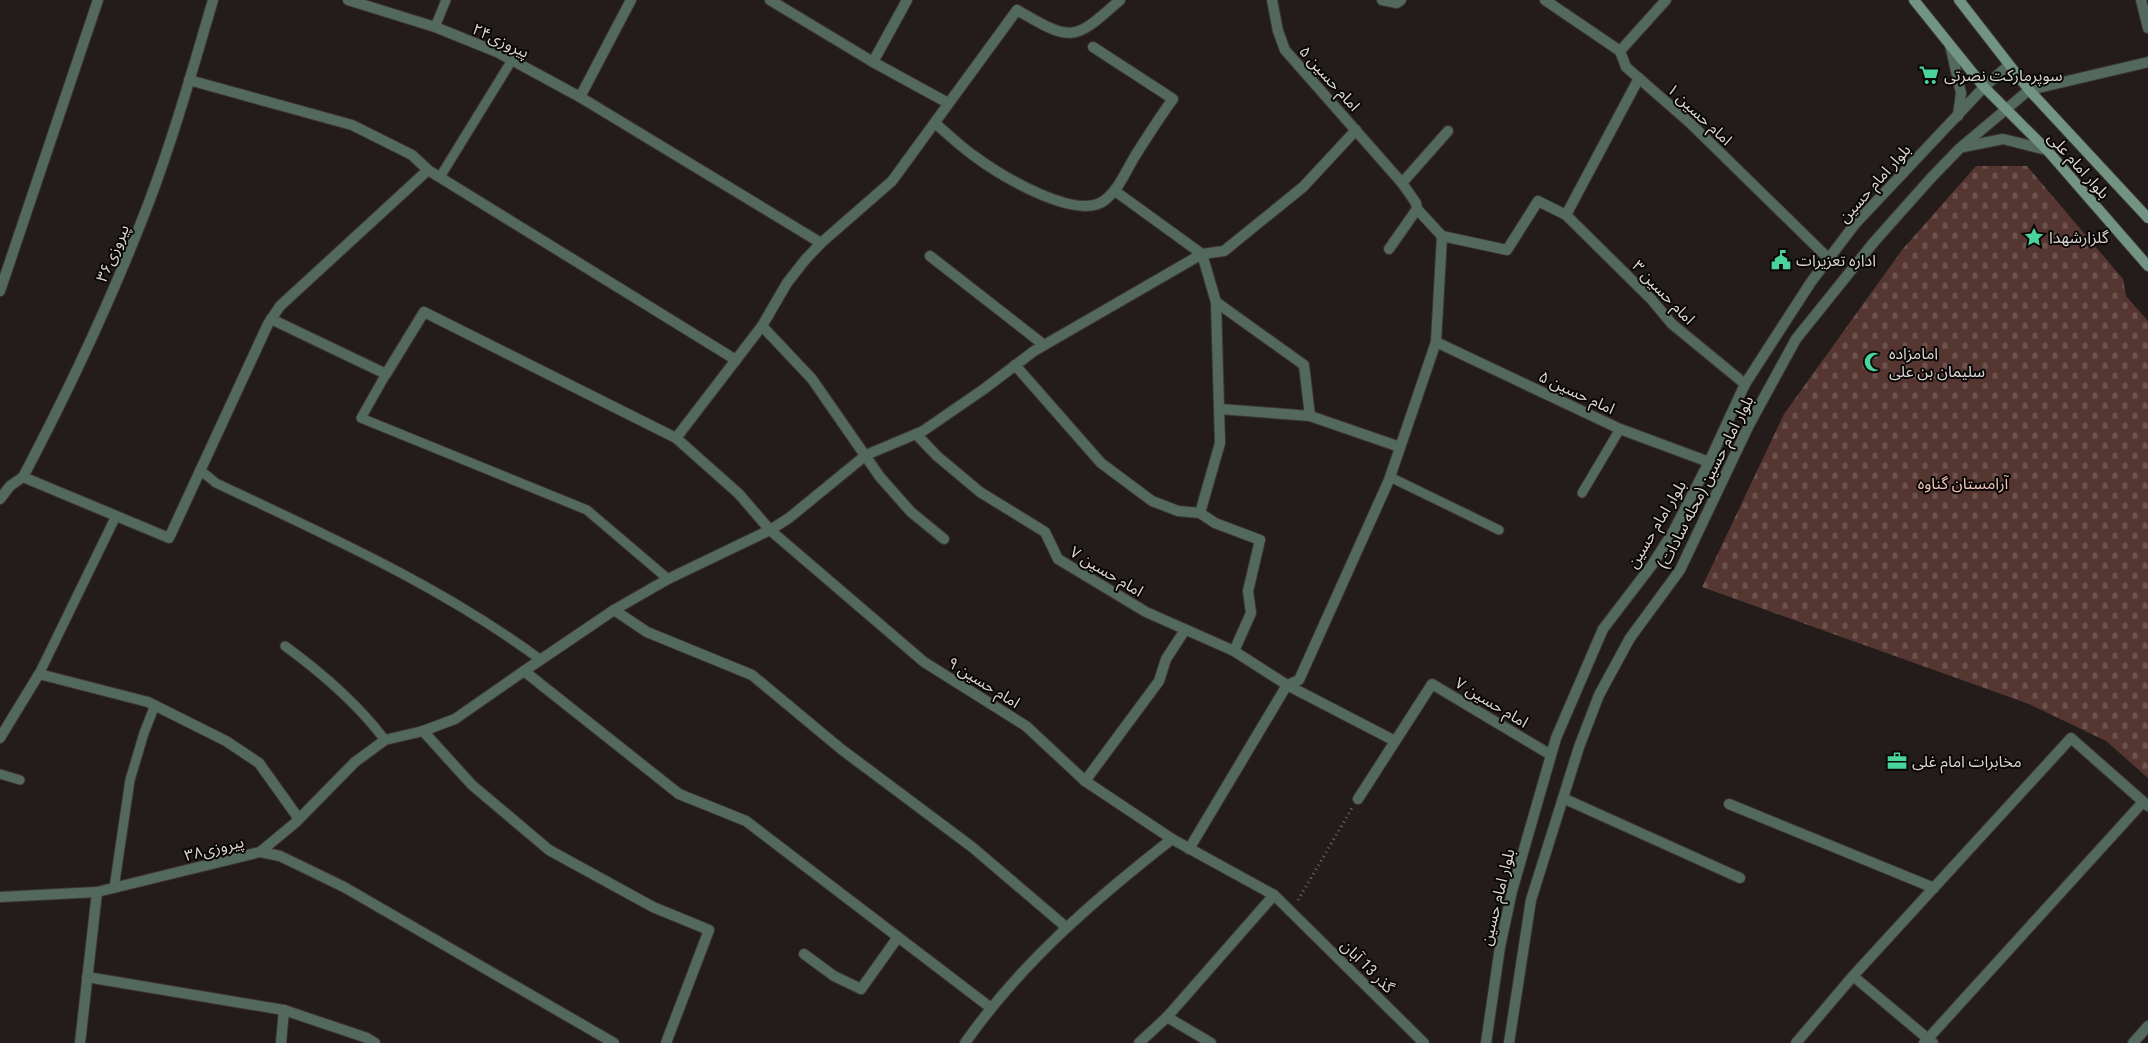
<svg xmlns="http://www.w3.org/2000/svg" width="2148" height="1043" font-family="'Roboto Condensed','Noto Sans Arabic',sans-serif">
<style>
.cemetery{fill:url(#cemetery-stones)}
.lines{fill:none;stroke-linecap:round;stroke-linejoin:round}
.service-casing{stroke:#3d3634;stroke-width:11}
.minor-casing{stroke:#3d3634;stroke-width:12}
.tertiary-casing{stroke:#3d3634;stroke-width:12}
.secondary-casing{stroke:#3d3634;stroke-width:12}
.path{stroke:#716b69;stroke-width:3;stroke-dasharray:1 4;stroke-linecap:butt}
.service{stroke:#54695e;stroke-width:9}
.minor{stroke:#54695e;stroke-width:10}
.tertiary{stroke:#54695e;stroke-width:10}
.secondary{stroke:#729583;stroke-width:10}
.labels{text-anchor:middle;stroke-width:4;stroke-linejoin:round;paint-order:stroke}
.street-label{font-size:16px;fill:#dbd6d5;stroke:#0a0707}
.poi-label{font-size:16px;fill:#dbd6d5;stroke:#0a0707;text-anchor:start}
.park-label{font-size:16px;fill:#f4c2b9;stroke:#0a0707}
</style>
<defs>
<pattern id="cemetery-stones" width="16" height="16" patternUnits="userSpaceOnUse" patternTransform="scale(1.25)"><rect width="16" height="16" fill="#553631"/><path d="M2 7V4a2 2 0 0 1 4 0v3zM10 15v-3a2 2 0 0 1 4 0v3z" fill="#6d524e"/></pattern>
</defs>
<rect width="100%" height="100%" fill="#231c1a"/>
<!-- cemetery -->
<path class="cemetery" d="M1976 166H2027L2123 279 2126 296 2148 321V778L2106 741 2029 704 1702 587 1784 414 1902 250Z"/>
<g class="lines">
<defs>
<g id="service">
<path d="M435 27 446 0"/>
<path d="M440 177 512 60"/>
<path d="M386 374 361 418 587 510 668 579"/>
<path d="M200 470 216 483C328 536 441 586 541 660"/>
<path d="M1390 477 1499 530"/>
<path d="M1582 493 1620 429"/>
<path d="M285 646C322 673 357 703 385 740"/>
<path d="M39 674 116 516"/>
<path d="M0 774 20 780"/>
<path d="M114 888 130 780 144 733 155 705"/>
</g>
<g id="minor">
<path d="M348 0 435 27 497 52 580 97 821 243"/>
<path d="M770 0 873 62 948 103"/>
<path d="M1272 0 1278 31 1285 50 1402 183 1416 203 1417 209 1442 236"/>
<path d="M1382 0 1397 3 1401 0"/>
<path d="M1545 0 1620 51 1626 67 1689 122 1829 259"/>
<path d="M2141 0 2148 28"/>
<path d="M1620 51 1666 0"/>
<path d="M873 62 907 0"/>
<path d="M189 80 352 125 412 155 428 170"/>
<path d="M2029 90 2148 62"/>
<path d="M580 97 631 0"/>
<path d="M936 124C949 135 962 148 977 158 1001 176 1078 222 1105 200 1119 189 1126 171 1135 156 1147 137 1159 118 1173 99L1093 47"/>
<path d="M1402 183 1448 131"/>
<path d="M1566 215 1651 299 1672 324 1745 384"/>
<path d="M1389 249 1417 209"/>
<path d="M930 256 1044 345"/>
<path d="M0 291 98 0"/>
<path d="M1216 302 1304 365 1310 416"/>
<path d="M271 319 386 374 424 312 676 438 739 494 770 530 924 662 1026 726 1085 781 1172 839 1274 895 1424 1043"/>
<path d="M762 326 812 379 880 477 911 512 944 539"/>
<path d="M1436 342 1620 429 1709 462"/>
<path d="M1015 365 1101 463 1152 501 1178 511 1200 513 1215 523 1260 540 1248 591 1251 613 1234 651"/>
<path d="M1220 409 1310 416 1400 447"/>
<path d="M916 434 937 456 980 492 1045 532 1058 559 1146 612 1234 651 1287 685 1395 741"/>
<path d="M676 438 762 326 787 283 805 260 821 243 892 181 1017 10C1072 42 1073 42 1120 0"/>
<path d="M23 477 169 538 268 324 280 306 428 170 736 360"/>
<path d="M0 499 10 486 23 477C70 388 113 296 149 202 174 136 193 68 213 0"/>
<path d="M1200 513 1220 443 1216 302 1202 254 1224 251 1303 187 1356 130"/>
<path d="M614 610 647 632 752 675 841 749 972 847 1066 927"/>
<path d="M524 671 614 610 668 579 770 530 789 518 866 455 923 431 984 389 1034 351 1202 254 1115 191"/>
<path d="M423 731 472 785 549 850 653 907 709 930 666 1043"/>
<path d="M0 738 39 674 148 702 226 741 259 763 299 819"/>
<path d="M1085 781 1159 681 1166 659 1185 630"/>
<path d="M1358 799 1432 684 1551 755"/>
<path d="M1565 799 1740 878"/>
<path d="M1189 849 1287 685 1299 680 1389 480 1436 342 1442 236 1507 250 1538 201 1566 215 1639 78"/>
<path d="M260 852 280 856 344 887 614 1043"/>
<path d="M0 897 97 892 260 852 295 823 355 762 385 740 423 731 455 719 524 671 679 794 746 821 991 1008"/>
<path d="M804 954 834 976 861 989 898 937"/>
<path d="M1853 976 1933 1043"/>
<path d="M87 977 284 1010 367 1038 375 1043"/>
<path d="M1167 1017 1211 1043"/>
<path d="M80 1043 97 892"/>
<path d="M281 1043 284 1010"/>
<path d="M965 1043C1021 963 1095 899 1172 839"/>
<path d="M1139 1043 1167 1017 1274 895"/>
<path d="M1924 1043 2143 802"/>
<path d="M2133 1043 2148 1026"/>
</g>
<g id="tertiary">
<path d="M1950 45 1961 93 1958 116"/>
<path d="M1963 147 2003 139 2047 150"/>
<path d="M1729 804 1934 888"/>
<path d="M1486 1043 1500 947 1512 891 1556 738 1603 629 1652 565 1673 532 1709 462 1745 384 1811 282 1855 224 1984 87 2009 65"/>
<path d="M1509 1043 1531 900 1579 747 1599 695 1630 638 1680 570 1749 425 1796 339 1874 242 1931 178 1960 148 2029 90"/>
<path d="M1796 1043 1853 976 2071 738 2148 806"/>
</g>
<g id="secondary">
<path d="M1914 0 1984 87 2047 150 2148 266"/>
<path d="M1959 0 2029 90 2148 218"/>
</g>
</defs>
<!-- service casing -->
<use href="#service" class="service-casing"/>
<!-- minor casing -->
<use href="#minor" class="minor-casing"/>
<!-- tertiary casing -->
<use href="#tertiary" class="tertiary-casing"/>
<!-- secondary casing -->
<use href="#secondary" class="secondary-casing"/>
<!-- path -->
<path class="path" d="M1298 900 1352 808"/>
<!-- service -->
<use href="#service" class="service"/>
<!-- minor -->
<use href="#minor" class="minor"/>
<!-- tertiary -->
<use href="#tertiary" class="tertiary"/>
<!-- secondary -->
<use href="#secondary" class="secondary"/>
</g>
<!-- icons -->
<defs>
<symbol id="supermarket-bare" viewBox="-9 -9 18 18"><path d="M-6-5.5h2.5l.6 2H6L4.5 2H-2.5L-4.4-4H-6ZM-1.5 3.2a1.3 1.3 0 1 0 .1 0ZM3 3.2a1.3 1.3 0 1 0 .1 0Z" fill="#4ad49c" stroke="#0a0707" stroke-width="2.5" paint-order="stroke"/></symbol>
<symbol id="sight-bare" viewBox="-9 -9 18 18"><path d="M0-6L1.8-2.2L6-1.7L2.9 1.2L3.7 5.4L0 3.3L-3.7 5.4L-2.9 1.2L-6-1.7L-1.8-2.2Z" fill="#4ad49c" stroke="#0a0707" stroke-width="2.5" paint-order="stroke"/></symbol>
<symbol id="civic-bare" viewBox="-9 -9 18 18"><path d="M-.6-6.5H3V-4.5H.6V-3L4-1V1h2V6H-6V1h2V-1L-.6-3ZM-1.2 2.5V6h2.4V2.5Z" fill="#4ad49c" stroke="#0a0707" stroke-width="2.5" paint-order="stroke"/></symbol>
<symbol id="mosque-bare" viewBox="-9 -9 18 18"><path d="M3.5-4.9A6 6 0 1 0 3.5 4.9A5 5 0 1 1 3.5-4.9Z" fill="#4ad49c" stroke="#0a0707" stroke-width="2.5" paint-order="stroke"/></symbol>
<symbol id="office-bare" viewBox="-9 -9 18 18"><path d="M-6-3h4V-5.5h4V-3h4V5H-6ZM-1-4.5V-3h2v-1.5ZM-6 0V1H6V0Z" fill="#4ad49c" stroke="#0a0707" stroke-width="2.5" paint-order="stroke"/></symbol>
</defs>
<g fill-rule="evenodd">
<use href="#supermarket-bare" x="1915" y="61" width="28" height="28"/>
<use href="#sight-bare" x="2020" y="223" width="28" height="28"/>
<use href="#civic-bare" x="1767" y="246" width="28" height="28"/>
<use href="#mosque-bare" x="1860" y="348" width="28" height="28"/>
<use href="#office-bare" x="1883" y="747" width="28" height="28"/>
</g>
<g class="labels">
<!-- street labels -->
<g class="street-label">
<text transform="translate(501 40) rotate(25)" y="6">پیروزی۲۴</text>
<text transform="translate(1330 78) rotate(48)" y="6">امام حسین ۵</text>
<text transform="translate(1700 114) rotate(43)" y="6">امام حسین ۱</text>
<text transform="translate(2079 165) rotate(48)" y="6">بلوار امام علی</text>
<text transform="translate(1874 183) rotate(-48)" y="6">بلوار امام حسین</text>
<text transform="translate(112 253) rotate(-67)" y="6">پیروزی۳۶</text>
<text transform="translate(1664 292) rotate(46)" y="6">امام حسین ۳</text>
<text transform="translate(1577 392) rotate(25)" y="6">امام حسین ۵</text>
<text transform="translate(1705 482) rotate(-63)" y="6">بلوار امام حسین (محله سادات)</text>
<text transform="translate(1656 524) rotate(-59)" y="6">بلوار امام حسین</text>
<text transform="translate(1107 571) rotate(31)" y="6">امام حسین ۷</text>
<text transform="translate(984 682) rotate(32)" y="6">امام حسین ۹</text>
<text transform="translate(1492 702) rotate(31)" y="6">امام حسین ۷</text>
<text transform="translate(214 848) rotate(-14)" y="6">پیروزی۳۸</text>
<text transform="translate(1497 897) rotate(-76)" y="6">بلوار امام حسین</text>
<text transform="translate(1368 966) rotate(45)" y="6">گذر 13 آبان</text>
</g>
<!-- poi labels -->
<g class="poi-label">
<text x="1944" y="81">سوپرمارکت نصرتی</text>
<text x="2049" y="243">گلزارشهدا</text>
<text x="1796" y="266">اداره تعزیرات</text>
<text x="1889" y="359">امامزاده<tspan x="1889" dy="18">سلیمان بن علی</tspan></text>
<text x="1912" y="767">مخابرات امام غلی</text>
</g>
<!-- park labels -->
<g class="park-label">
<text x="1963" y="489">آرامستان گناوه</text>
</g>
</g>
</svg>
